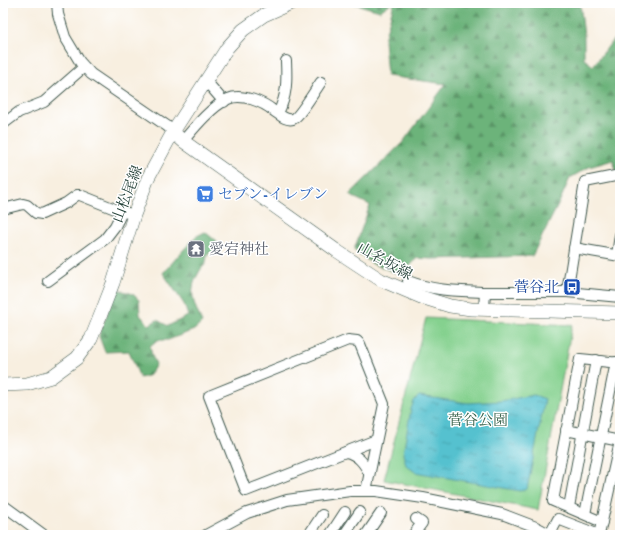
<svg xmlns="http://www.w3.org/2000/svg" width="623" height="538" font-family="'IM FELL DW Pica','Noto Serif JP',serif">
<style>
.forest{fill:url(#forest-firs);stroke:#467857}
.park{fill:#85d18f;stroke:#528762}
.water{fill:url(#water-ripples);stroke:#3a7f82}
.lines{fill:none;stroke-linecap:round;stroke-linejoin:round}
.minor-casing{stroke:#40584e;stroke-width:12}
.major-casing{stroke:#40584e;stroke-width:14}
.minor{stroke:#fff;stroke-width:10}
.major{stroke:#fff;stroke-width:13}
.labels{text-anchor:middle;stroke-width:3;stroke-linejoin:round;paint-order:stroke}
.street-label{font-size:15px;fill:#1f3d34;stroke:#fff}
.shop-label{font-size:15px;fill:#366cbe;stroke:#fff;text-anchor:start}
.worship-label{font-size:15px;fill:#5b616d;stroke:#fff;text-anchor:start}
.transit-label{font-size:15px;fill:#164399;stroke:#fff;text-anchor:end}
.park-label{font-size:15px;fill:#38624b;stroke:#fff}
</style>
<defs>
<pattern id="forest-firs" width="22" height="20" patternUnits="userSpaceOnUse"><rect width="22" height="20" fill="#6cb37a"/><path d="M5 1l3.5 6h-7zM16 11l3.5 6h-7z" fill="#589365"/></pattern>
<pattern id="water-ripples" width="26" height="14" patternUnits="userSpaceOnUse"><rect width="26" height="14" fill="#55c1cf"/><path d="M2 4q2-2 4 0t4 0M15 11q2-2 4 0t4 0" fill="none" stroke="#469ea9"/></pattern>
</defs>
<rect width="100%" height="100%" fill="#fff"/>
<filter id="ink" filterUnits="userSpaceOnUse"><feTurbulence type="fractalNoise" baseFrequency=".025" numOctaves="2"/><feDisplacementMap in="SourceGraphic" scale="8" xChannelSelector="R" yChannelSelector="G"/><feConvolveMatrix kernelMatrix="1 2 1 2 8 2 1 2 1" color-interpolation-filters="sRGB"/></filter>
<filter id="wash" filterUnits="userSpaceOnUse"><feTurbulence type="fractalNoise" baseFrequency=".012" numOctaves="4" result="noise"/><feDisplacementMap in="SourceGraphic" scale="16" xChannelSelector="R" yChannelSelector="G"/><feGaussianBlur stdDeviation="0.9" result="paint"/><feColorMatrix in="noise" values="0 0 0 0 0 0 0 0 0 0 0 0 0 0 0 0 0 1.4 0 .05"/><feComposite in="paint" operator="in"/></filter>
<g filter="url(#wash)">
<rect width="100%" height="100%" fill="#f8efe0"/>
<!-- forest -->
<g class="forest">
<path d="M352 3H391L380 11Z"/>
<path d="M394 3H580L584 36V59L593 66 617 35 620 33V172L617 173 613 160 589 167 570 178 557 207 532 256 432 259 417 258 402 275 373 264 354 250 370 205 349 195 403 142 446 84 387 76 384 40Z"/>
<path d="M205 232 222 246 207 255C206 268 203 264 198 274 187 293 195 305 202 323L194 330 168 340H157L150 346 152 356 156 364 150 375 140 378 129 351 105 352 99 336 116 289 133 294 139 300 140 315 149 325 157 320 168 326 188 316 184 304 163 273 195 237Z"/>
</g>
<!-- park -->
<path class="park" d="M426 318 572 325 538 510 384 480Z"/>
<!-- water -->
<path class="water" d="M534 395 545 399 527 489 520 491 415 472 406 465 403 454 411 409 414 401 419 396 468 403 501 401Z"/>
</g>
<g filter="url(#ink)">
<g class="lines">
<defs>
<g id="minor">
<path d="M57 3 58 14 65 37 80 62 91 74 167 126 173 132"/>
<path d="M206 81 224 102"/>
<path d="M278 113C287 96 287 81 286 61"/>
<path d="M3 124 19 112 44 102 84 67"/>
<path d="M183 141C194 128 212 106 228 99 242 93 263 102 274 111 280 115 286 121 293 119 299 117 316 89 321 82"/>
<path d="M3 209 23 204 27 205 36 213 42 214 66 203 77 195H80L115 209 134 215"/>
<path d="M574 248 620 256"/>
<path d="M617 255 620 235"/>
<path d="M48 281 105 239 115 226 122 212"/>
<path d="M408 281C433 291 459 291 485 292"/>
<path d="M567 292 585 182 620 175"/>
<path d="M484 309 485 292H567L620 297"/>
<path d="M566 430 620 441"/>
<path d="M346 452C358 455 364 463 369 473"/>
<path d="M366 491 384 404 360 344 357 341 348 340 209 396 246 491 376 440"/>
<path d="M3 505 44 535"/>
<path d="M569 507 596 360"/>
<path d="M585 514 616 362"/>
<path d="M602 522 553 501 580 359 620 363"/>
<path d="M550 534 558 519 599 535"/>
<path d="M206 535 247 513 287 500 350 491H376L423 498 502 514 536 527 551 535"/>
<path d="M313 535 310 533 322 515"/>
<path d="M330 535 345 512"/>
<path d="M344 535 360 512"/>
<path d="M366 535 381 513"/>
<path d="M413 535 422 523 416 519"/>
<path d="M599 535 620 441"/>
</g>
<g id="major">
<path d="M173 132 183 141 337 251 381 280 421 297 450 306 471 309 620 313"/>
<path d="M3 385 27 384 51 377 77 358 91 339 101 314 113 283 134 215 148 178 173 132 227 48 243 30 264 15 291 3"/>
</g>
</defs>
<!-- minor casing -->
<use href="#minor" class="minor-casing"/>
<!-- major casing -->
<use href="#major" class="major-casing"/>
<!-- minor -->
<use href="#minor" class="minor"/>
<!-- major -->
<use href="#major" class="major"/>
</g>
</g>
<!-- icons -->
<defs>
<symbol id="supermarket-square" viewBox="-11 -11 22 22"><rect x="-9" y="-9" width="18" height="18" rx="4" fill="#3f7fe0" stroke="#fff"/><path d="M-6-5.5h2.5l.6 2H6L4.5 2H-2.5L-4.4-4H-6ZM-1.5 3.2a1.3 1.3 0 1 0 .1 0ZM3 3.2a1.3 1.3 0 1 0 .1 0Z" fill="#fff"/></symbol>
<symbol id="temple-square" viewBox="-11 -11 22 22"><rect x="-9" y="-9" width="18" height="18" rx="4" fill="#6b7280" stroke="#fff"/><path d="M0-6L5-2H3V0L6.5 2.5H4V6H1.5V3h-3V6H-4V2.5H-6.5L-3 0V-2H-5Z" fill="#fff"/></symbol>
<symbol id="bus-square" viewBox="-11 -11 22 22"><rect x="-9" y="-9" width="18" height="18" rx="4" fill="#1a4fb4" stroke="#fff"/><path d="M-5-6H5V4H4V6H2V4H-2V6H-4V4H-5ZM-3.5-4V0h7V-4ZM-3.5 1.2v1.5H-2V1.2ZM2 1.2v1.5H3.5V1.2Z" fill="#fff"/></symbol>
</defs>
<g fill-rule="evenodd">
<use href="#supermarket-square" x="195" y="184" width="20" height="20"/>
<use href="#temple-square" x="186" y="239" width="20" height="20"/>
<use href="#bus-square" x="562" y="277" width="20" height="20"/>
</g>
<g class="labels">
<!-- street labels -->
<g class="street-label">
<text transform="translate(127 194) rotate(-69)" y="5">山松尾線</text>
<text transform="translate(385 261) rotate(29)" y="5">山名坂線</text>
</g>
<!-- shop labels -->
<g class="shop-label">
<text x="218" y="199">セブン-イレブン</text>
</g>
<!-- worship labels -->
<g class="worship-label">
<text x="209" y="254">愛宕神社</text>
</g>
<!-- transit labels -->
<g class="transit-label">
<text x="559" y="292">菅谷北</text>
</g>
<!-- park labels -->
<g class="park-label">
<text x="478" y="425">菅谷公園</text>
</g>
</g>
<!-- margin -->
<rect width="623" height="538" fill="none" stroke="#fff" stroke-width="16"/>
</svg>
